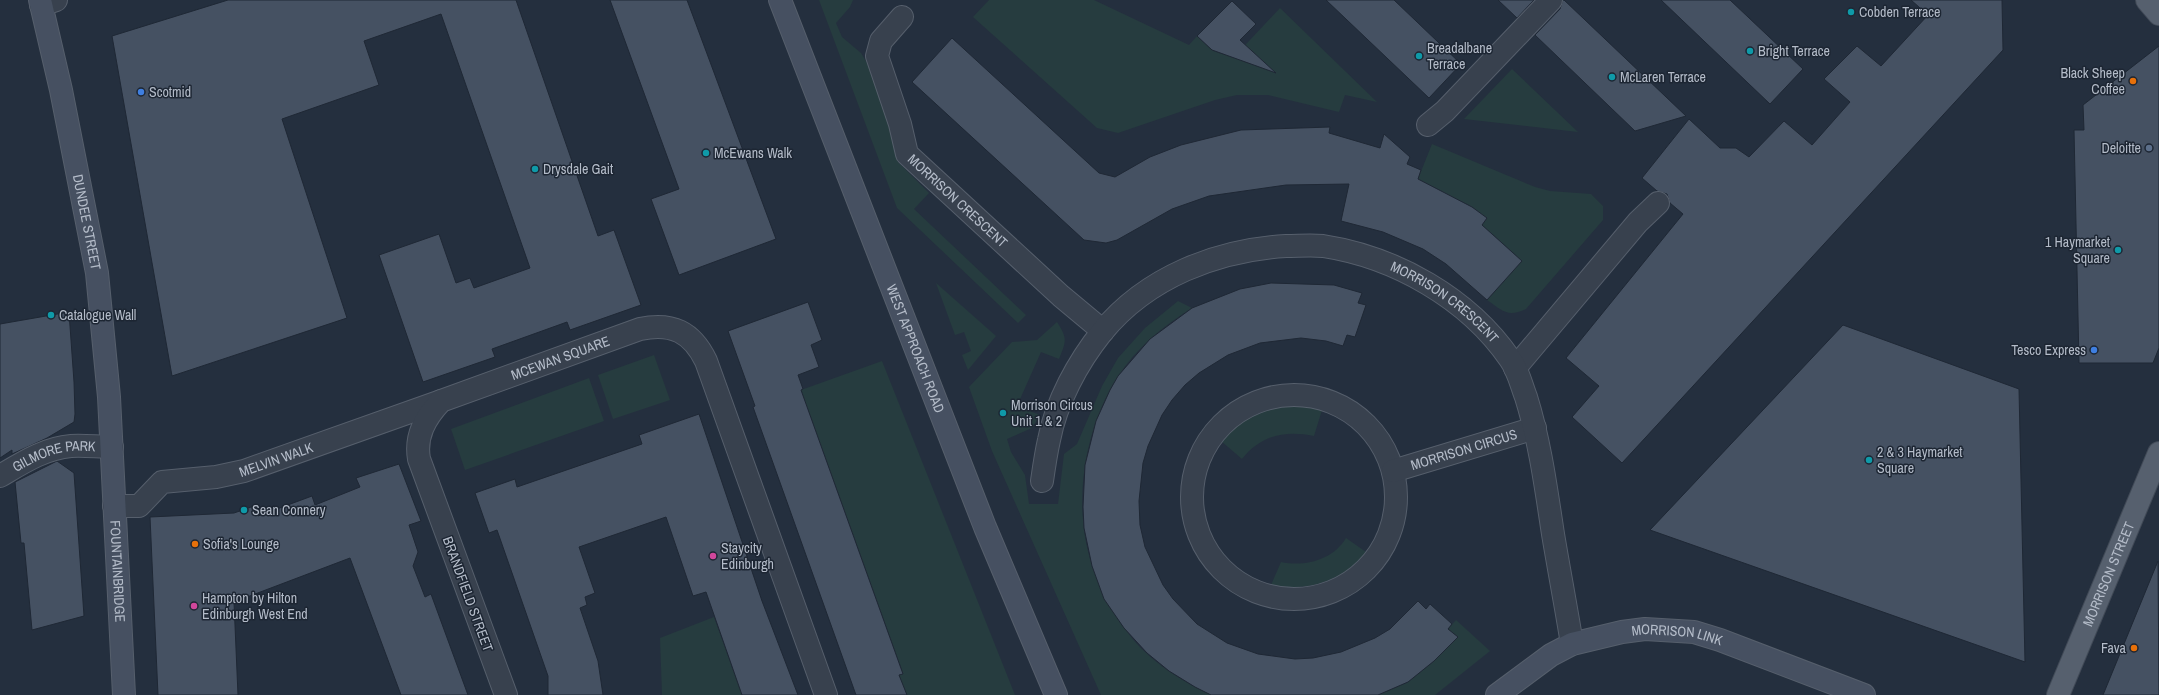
<svg xmlns="http://www.w3.org/2000/svg" width="2159" height="695" font-family="'Archivo Narrow',sans-serif">
<style>
.green{fill:#263c3f}
.building{fill:#455162;stroke:#1f2835}
.lines{fill:none;stroke-linecap:round;stroke-linejoin:round}
.street-casing{stroke:#565f6c;stroke-width:24}
.secondary-casing{stroke:#565f6c;stroke-width:24}
.primary-casing{stroke:#414a57;stroke-width:24}
.street{stroke:#38414e;stroke-width:22}
.secondary{stroke:#465061;stroke-width:22}
.primary{stroke:#56606e;stroke-width:22}
.culture-dot{fill:#0f9aa8;stroke:#1d2633;stroke-width:1.5}
.food-dot{fill:#e8710a;stroke:#1d2633;stroke-width:1.5}
.shop-dot{fill:#3f7fe0;stroke:#1d2633;stroke-width:1.5}
.service-dot{fill:#5c6f8a;stroke:#1d2633;stroke-width:1.5}
.hotel-dot{fill:#d1479c;stroke:#1d2633;stroke-width:1.5}
.labels{text-anchor:middle;stroke-width:3;stroke-linejoin:round;paint-order:stroke}
.poi-label{font-size:14px;fill:#b4bcc9;stroke:#1d2633;text-anchor:start}
.street-label{font-size:14px;fill:#b4bcc9;stroke:#1d2633}
</style>
<rect width="100%" height="100%" fill="#242f3e"/>
<!-- green -->
<g class="green">
<path d="M819 0H853L850 7 836 23 842 37 861 53 870 68 892 132 898 162 929 193 914 209 1026 315 1018 323 897 208Z"/>
<path d="M989 0H1094L1189 45 1197 36 1212 50 1225 55 1227 53 1233 58 1280 8 1377 102 1345 95 1339 112 1268 95H1237L1215 100 1118 133 1097 128 973 17Z"/>
<path d="M1512 69 1578 132 1464 119Z"/>
<path d="M1432 144 1535 187 1550 191 1591 194 1603 206V220L1526 309C1507 318 1502 310 1487 300L1522 261 1482 225 1487 218 1472 207 1418 179Z"/>
<path d="M936 283 996 336 968 370 962 355 971 351 964 332 955 335Z"/>
<path d="M1178 301 1192 308C1162 327 1136 348 1117 378 1084 430 1072 505 1092 565 1097 580 1115 613 1124 627 1143 657 1179 680 1211 695H1101L992 451 969 387 1012 342 1037 340 1057 322C1068 339 1066 341 1059 359L1041 352 1017 406 1040 415 1032 428 1007 439 1011 452 1025 475 1029 504H1058L1064 454 1077 444 1102 386 1118 358 1145 328Z"/>
<path d="M654 355 670 400 613 419 598 375Z"/>
<path d="M882 361 1015 695H907L899 675 903 673 801 390Z"/>
<path d="M589 378 604 421 465 470 451 429Z"/>
<path d="M1297 405 1322 410 1314 436C1286 430 1261 435 1242 459L1221 441C1240 416 1267 407 1297 405Z"/>
<path d="M1346 538 1366 552C1342 582 1308 592 1271 585L1281 562C1305 567 1333 560 1346 538Z"/>
<path d="M714 617 742 695H662L660 638Z"/>
<path d="M1456 620 1490 651 1435 695H1378L1408 682 1434 661 1458 637 1448 629Z"/>
</g>
<!-- building -->
<g class="building">
<path d="M228 0H516L598 236 614 230 641 305 570 330 567 322 492 349 495 357 423 382 379 255 439 234 456 283 470 278 474 288 530 268 441 14 364 41 379 85 282 119 347 318 172 376 112 36Z"/>
<path d="M610 0H687L776 239 679 275 651 199 679 189Z"/>
<path d="M1326 0H1394L1461 64 1429 98Z"/>
<path d="M1498 0H1534L1517 18Z"/>
<path d="M1563 0H1564L1686 116 1635 131 1535 35 1560 9Z"/>
<path d="M1661 0H1730L1803 69 1770 104Z"/>
<path d="M1911 0H2002L2003 50 1622 463 1572 417 1599 386 1566 358 1683 214 1670 203 1667 194 1657 191 1642 178 1689 119 1720 148H1736L1749 157 1784 121 1812 145 1850 102 1824 79 1857 46 1881 66 1928 15Z"/>
<path d="M1232 1 1256 24 1240 40 1276 73 1212 50 1197 36Z"/>
<path d="M952 38 1099 173 1115 177 1150 157 1181 145 1241 130 1330 127 1329 133 1380 148 1384 134 1410 157 1407 164 1421 170 1418 179 1472 207 1487 218 1482 225 1522 261 1487 300 1446 264 1423 249 1383 232 1341 221 1349 184 1286 185 1209 196 1172 209 1117 240 1106 243 1084 240 912 82Z"/>
<path d="M2159 46V348L2153 363H2079L2074 130H2084L2083 105Z"/>
<path d="M1271 283 1334 285 1362 293 1358 303 1366 305 1355 337 1347 335 1343 346 1326 341 1301 338 1260 343 1228 355 1199 373 1185 385 1172 400 1162 415 1148 446 1143 463 1139 501 1140 525 1145 547 1163 585 1173 599 1197 624 1227 643 1258 654 1295 659 1313 658 1341 652 1375 638 1390 629 1418 601 1426 609 1430 604 1452 624 1448 629 1458 637 1434 661 1408 682 1378 695H1211L1195 687 1169 671 1147 653 1124 628 1104 599 1092 566 1084 528 1083 507 1085 465 1096 421 1110 390 1118 376 1150 339 1192 308 1240 289Z"/>
<path d="M808 302 822 340 811 345 819 367 798 375 803 389 801 390 903 674 899 675 907 695H856L753 407 755 406 728 331Z"/>
<path d="M69 312 74 382 75 414 74 422 47 438 12 454V450L0 458V324Z"/>
<path d="M1843 325 2019 389 2025 662 1650 530Z"/>
<path d="M699 414 762 601 798 695H742L706 592 693 596 666 517 579 547 595 593 585 597 587 605 580 608 598 661 603 695H548V676L497 530 489 533 475 493 515 479 517 487 642 444 639 435Z"/>
<path d="M57 461 74 473 84 616 32 630 24 543H21L15 482Z"/>
<path d="M399 464 421 521 409 525 418 552 413 566 425 597 431 594 468 695H401L350 558 234 602 238 695H158L150 517 234 513 254 506 258 516 312 496 315 505 360 487 356 478Z"/>
<path d="M2158 561 2159 695H2103Z"/>
</g>
<g class="lines">
<defs>
<g id="street">
<path d="M41 5 56 0"/>
<path id="s1" d="M902 17 881 41 877 56 900 124 907 154 1061 296 1103 331"/>
<path d="M1428 125 1445 111 1551 0"/>
<path d="M1515 368 1638 222 1658 203"/>
<circle cx="1294" cy="497" r="102"/>
<path id="s2" d="M1393 471 1535 428"/>
<path id="s3" d="M0 476C22 463 45 448 71 446 84 445 98 447 112 447"/>
<path id="s4" d="M1042 481C1044 467 1046 453 1049 440 1056 402 1078 362 1102 332 1147 277 1217 250 1286 246 1298 246 1311 245 1323 246 1395 257 1468 298 1510 359 1518 370 1521 384 1526 397 1540 442 1546 488 1553 534 1559 570 1566 607 1572 644"/>
<path id="s5" d="M114 506H139L162 482 216 477 244 471 441 401"/>
<path id="s6" d="M506 695 419 459C415 436 425 418 441 401L640 329C672 322 692 332 706 361L826 695"/>
</g>
<g id="secondary">
<path id="s7" d="M40 0 61 90 97 273 109 397 124 695"/>
<path id="s8" d="M780 0 985 527 1056 695"/>
<path id="s9" d="M1497 695 1551 655 1572 644 1622 632 1645 629 1694 632 1720 640 1864 695"/>
</g>
<g id="primary">
<path d="M2147 0 2159 14"/>
<path id="s10" d="M2058 695 2159 453"/>
</g>
</defs>
<!-- street casing -->
<use href="#street" class="street-casing"/>
<!-- secondary casing -->
<use href="#secondary" class="secondary-casing"/>
<!-- primary casing -->
<use href="#primary" class="primary-casing"/>
<!-- street -->
<use href="#street" class="street"/>
<!-- secondary -->
<use href="#secondary" class="secondary"/>
<!-- primary -->
<use href="#primary" class="primary"/>
</g>
<!-- markers -->
<g class="culture-dot">
<circle cx="1851" cy="12" r="4"/>
<circle cx="1750" cy="51" r="4"/>
<circle cx="1419" cy="56" r="4"/>
<circle cx="1612" cy="77" r="4"/>
<circle cx="706" cy="153" r="4"/>
<circle cx="535" cy="169" r="4"/>
<circle cx="2118" cy="250" r="4"/>
<circle cx="51" cy="315" r="4"/>
<circle cx="1003" cy="413" r="4"/>
<circle cx="1869" cy="460" r="4"/>
<circle cx="244" cy="510" r="4"/>
</g>
<g class="food-dot">
<circle cx="2133" cy="81" r="4"/>
<circle cx="195" cy="544" r="4"/>
<circle cx="2134" cy="648" r="4"/>
</g>
<g class="shop-dot">
<circle cx="141" cy="92" r="4"/>
<circle cx="2094" cy="350" r="4"/>
</g>
<circle class="service-dot" cx="2149" cy="148" r="4"/>
<g class="hotel-dot">
<circle cx="713" cy="556" r="4"/>
<circle cx="194" cy="606" r="4"/>
</g>
<g class="labels">
<!-- poi labels -->
<g class="poi-label">
<text x="1859" y="17">Cobden Terrace</text>
<text x="1427" y="53">Breadalbane<tspan x="1427" dy="16">Terrace</tspan></text>
<text x="1758" y="56">Bright Terrace</text>
<text x="2125" y="78" text-anchor="end">Black Sheep<tspan x="2125" dy="16">Coffee</tspan></text>
<text x="1620" y="82">McLaren Terrace</text>
<text x="149" y="97">Scotmid</text>
<text x="2141" y="153" text-anchor="end">Deloitte</text>
<text x="714" y="158">McEwans Walk</text>
<text x="543" y="174">Drysdale Gait</text>
<text x="2110" y="247" text-anchor="end">1 Haymarket<tspan x="2110" dy="16">Square</tspan></text>
<text x="59" y="320">Catalogue Wall</text>
<text x="2086" y="355" text-anchor="end">Tesco Express</text>
<text x="1011" y="410">Morrison Circus<tspan x="1011" dy="16">Unit 1 &amp; 2</tspan></text>
<text x="1877" y="457">2 &amp; 3 Haymarket<tspan x="1877" dy="16">Square</tspan></text>
<text x="252" y="515">Sean Connery</text>
<text x="203" y="549">Sofia's Lounge</text>
<text x="721" y="553">Staycity<tspan x="721" dy="16">Edinburgh</tspan></text>
<text x="202" y="603">Hampton by Hilton<tspan x="202" dy="16">Edinburgh West End</tspan></text>
<text x="2126" y="653" text-anchor="end">Fava</text>
</g>
<!-- street labels -->
<g class="street-label">
<text dy="5" stroke="none"><textPath href="#s1" startOffset="219">MORRISON CRESCENT</textPath></text>
<text dy="5" stroke="none"><textPath href="#s7" startOffset="227">DUNDEE STREET</textPath></text>
<text dy="5" stroke="none"><textPath href="#s4" startOffset="545">MORRISON CRESCENT</textPath></text>
<text dy="5" stroke="none"><textPath href="#s8" startOffset="374">WEST APPROACH ROAD</textPath></text>
<text dy="5" stroke="none"><textPath href="#s6" startOffset="443">MCEWAN SQUARE</textPath></text>
<text dy="5" stroke="none"><textPath href="#s2" startOffset="74">MORRISON CIRCUS</textPath></text>
<text dy="5" stroke="none"><textPath href="#s3" startOffset="59">GILMORE PARK</textPath></text>
<text dy="5" stroke="none"><textPath href="#s5" startOffset="175">MELVIN WALK</textPath></text>
<text dy="5" stroke="none"><textPath href="#s7" startOffset="578">FOUNTAINBRIDGE</textPath></text>
<text dy="5" stroke="none"><textPath href="#s10" startOffset="131">MORRISON STREET</textPath></text>
<text transform="translate(468 594) rotate(70)" y="5">BRANDFIELD STREET</text>
<text dy="5" stroke="none"><textPath href="#s9" startOffset="198">MORRISON LINK</textPath></text>
</g>
</g>
</svg>
